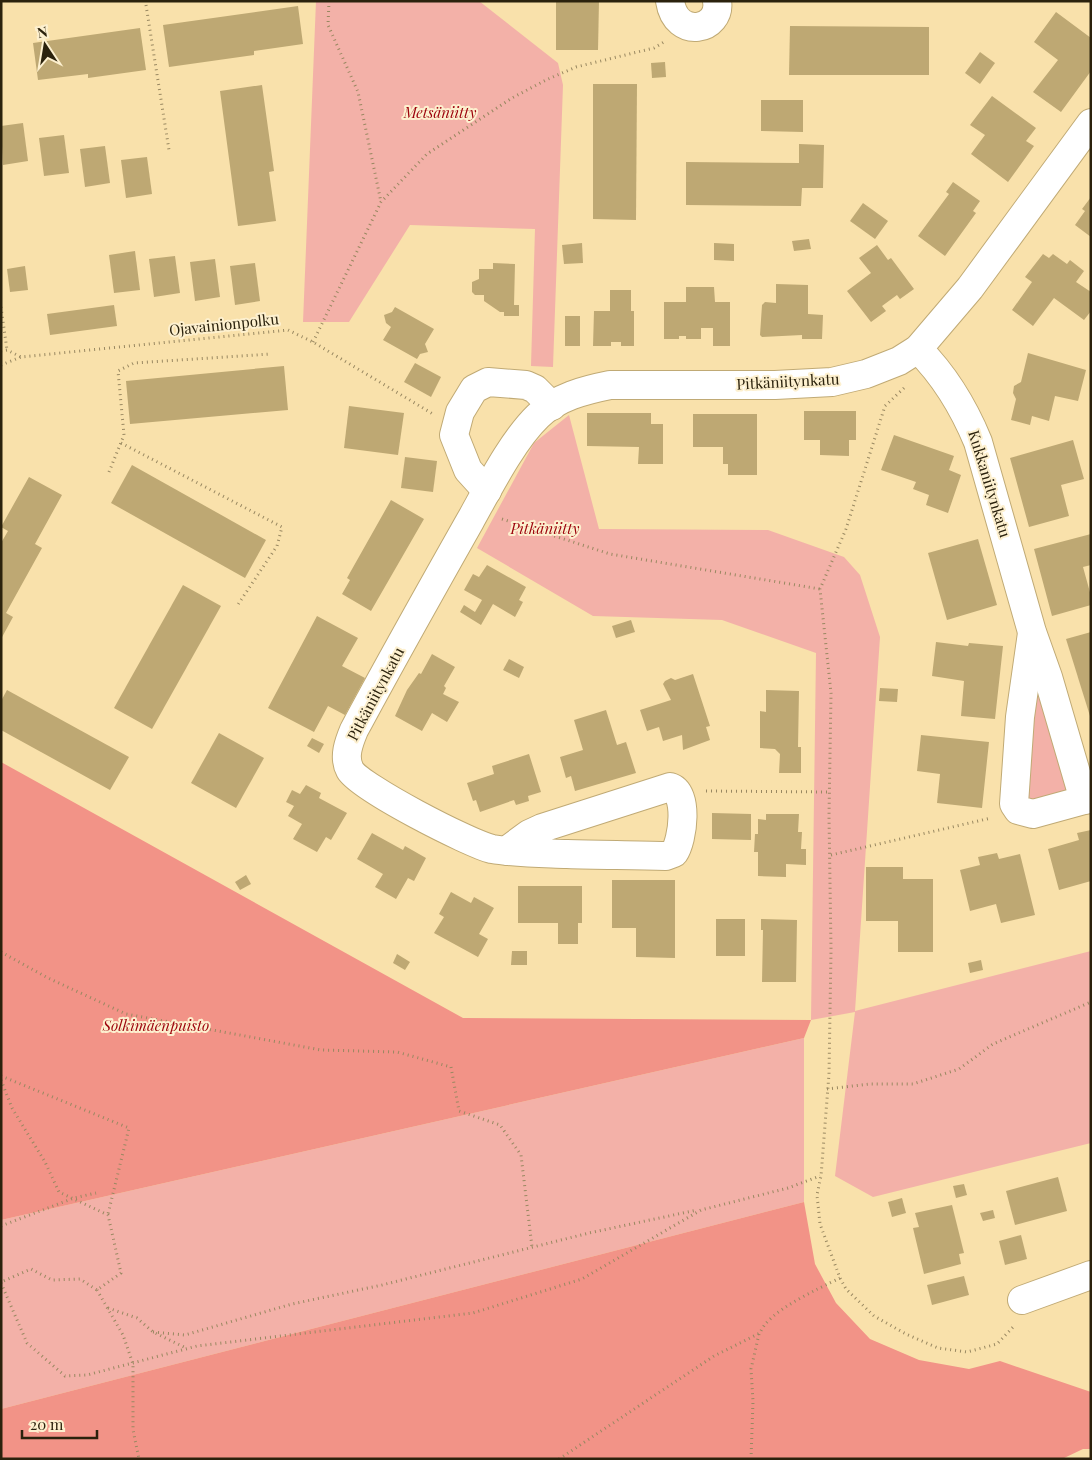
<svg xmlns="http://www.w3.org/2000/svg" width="1092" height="1460" font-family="'Playfair Display',serif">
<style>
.green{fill:#f3b1a8}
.forest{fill:#f29387}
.building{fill:#bea873}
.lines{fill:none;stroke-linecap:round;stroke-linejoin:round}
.minor-casing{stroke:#c0aa75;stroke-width:30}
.path{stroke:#998861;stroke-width:3;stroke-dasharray:1 4;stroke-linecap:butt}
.minor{stroke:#fff;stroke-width:28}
.labels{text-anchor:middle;stroke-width:4;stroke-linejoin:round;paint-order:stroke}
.park-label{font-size:15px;font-style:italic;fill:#9c020b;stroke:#fdf0cf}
.street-label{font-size:15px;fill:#2b220d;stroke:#fdf0cf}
</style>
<rect width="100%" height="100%" fill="#f9e1ab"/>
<!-- green -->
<g class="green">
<path d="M316 1H479L558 63 563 85 553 367 531 366 535 229 410 225 349 322H303Z"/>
<path d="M569 415 599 529 768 530 844 557 860 575 880 637 855 1011 1091 951V1143L873 1197 835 1176 855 1012 811 1020 816 653 722 620 593 616 477 548 534 443Z"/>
<path d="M1037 679 1070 793 1024 802Z"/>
<path d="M804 1038V1202L1 1409V1220Z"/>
</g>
<!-- forest -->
<g class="forest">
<path d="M1 762 463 1018 811 1020 804 1038 1 1220Z"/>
<path d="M804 1202 815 1264 836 1303 870 1339 919 1360 969 1369 1000 1361 1091 1392V1449H1083L1062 1459H1V1409Z"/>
</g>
<!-- building -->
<g class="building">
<path d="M556 1H599L598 50H556Z"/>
<path d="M298 6 303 44 254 51V55L169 67 163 25Z"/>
<path d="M1056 12 1091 38V71L1061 112 1033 92 1058 60 1034 42Z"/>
<path d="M790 26 929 27V75H789Z"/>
<path d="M140 28 146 70 88 78V74L38 80 33 43Z"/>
<path d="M980 52 995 63 980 84 965 73Z"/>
<path d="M665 62 666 77 652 78 651 63Z"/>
<path d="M593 84H637L636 220 593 219Z"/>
<path d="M262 85 274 171 269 172 276 221 238 226 220 91Z"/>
<path d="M992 96 1036 128 1026 141 1034 146 1008 182 971 154 985 135 970 125Z"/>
<path d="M761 100H803V132L761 131Z"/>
<path d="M23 123 28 161 3 165 1 126Z"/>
<path d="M64 135 69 173 44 176 39 138Z"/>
<path d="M799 144 824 145 823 188H802L801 206 686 205V162L799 163Z"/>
<path d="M105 146 110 183 85 187 80 149Z"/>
<path d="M147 157 152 194 126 198 121 160Z"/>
<path d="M953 182 980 201 973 211 976 213 945 256 918 236 949 194 946 192Z"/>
<path d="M1091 197V237L1075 225 1085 211 1082 209Z"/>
<path d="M863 203 888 221 875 239 850 221Z"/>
<path d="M809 239 811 249 794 251 792 241Z"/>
<path d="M582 243 583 263 564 264 562 245Z"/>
<path d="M714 243 734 244V261L714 260Z"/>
<path d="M877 245 888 260 891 258 914 289 900 299 897 295 882 306 886 311 871 322 847 291 871 273 859 258Z"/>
<path d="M135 251 140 290 114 293 109 255Z"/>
<path d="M1043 254 1049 258 1053 254 1067 264 1070 260 1084 271 1076 282 1091 292V311L1084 320 1054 298 1033 326 1012 310 1032 282 1025 277Z"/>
<path d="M175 256 180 293 154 297 149 259Z"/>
<path d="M215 259 220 297 195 301 190 262Z"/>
<path d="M255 263 260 301 235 305 230 266Z"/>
<path d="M493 263 515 264 514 305H519V316H504V312H500L484 301V295H475L472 292V282L479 279V269H493Z"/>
<path d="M25 266 28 290 10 292 7 269Z"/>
<path d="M776 284 808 285V314L823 315 822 339H802V335L762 337 760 335 762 305 765 302 776 303Z"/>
<path d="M686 287H714L715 302H730V346H713V328H701V339H686V336H679V339H664V302H686Z"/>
<path d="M610 290H631V311H634V346H621V342H611V346H593L594 311H610Z"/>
<path d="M114 305 117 326 50 335 47 314Z"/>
<path d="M395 307 434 329 425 344 428 352 420 354 417 359 383 340 391 327 386 323 384 315 392 312Z"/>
<rect x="565" y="316" width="15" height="30"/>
<path d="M1028 353 1086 370 1078 401 1055 396 1049 421 1032 416 1030 425 1011 420 1016 399 1013 393 1014 386 1021 382Z"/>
<path d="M415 363 441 377 431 397 404 382Z"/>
<path d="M284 366 288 410 130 424 126 381Z"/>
<path d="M349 406 404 413 398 455 344 448Z"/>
<path d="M804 411H856V440H849V456L820 455V440H804Z"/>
<path d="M587 413H651V424H663V464H638L639 447 587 446Z"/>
<path d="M693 414H757V475H728V464H723V447H693Z"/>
<path d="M894 435 954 456 949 470 961 475 948 513 926 505 929 495 913 489 916 482 881 470Z"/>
<path d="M1073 440 1084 479 1061 485 1069 516 1029 527 1010 458Z"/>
<path d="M405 457 437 461 433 492 401 488Z"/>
<path d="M132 465 266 540 245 578 111 503Z"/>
<path d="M29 477 62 495 35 544 42 548 6 613 13 617 1 639V543L8 531 1 527Z"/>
<path d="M391 500 424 519 371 611 342 594 350 580 347 578Z"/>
<path d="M1091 534V565L1083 567 1091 596V605L1052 616 1034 549Z"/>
<path d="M978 539 997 605 947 620 928 553Z"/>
<path d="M487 565 526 587 519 600 523 602 515 617 493 604 481 625 460 612 464 605 475 612 482 600 464 590 473 574 479 577Z"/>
<path d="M183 585 221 606 152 729 114 708Z"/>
<path d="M317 616 358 638 342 666 365 678 345 715 328 706 314 732 268 708Z"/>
<path d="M631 620 635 632 616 638 612 626Z"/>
<path d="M1091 632V716H1090L1066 639Z"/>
<path d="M936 642 968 646 969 643 1003 646 995 719 961 716 964 681 932 676Z"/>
<path d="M432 654 455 667 444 686 446 688 443 694 459 702 447 722 432 713 422 731 395 716 407 690 419 673 421 674Z"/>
<path d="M509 659 524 667 519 678 503 670Z"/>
<path d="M693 674 710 726 706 727 710 740 683 750 682 735 663 741 659 727 647 731 640 710 671 700 663 684 665 681 671 678 675 680Z"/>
<path d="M880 688 898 689 897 702 879 701Z"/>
<path d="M7 690 129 757 110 790 1 730V701Z"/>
<path d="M766 690 799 691 798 747H801V773H779L780 754 775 749 760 748V711L766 712Z"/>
<path d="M606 710 617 745 626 742 636 773 575 791 571 776 566 778 560 757 583 750 574 720Z"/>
<path d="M219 733 264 758 236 808 191 783Z"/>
<path d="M921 735 989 742 982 808 937 803 940 774 917 771Z"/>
<path d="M312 738 324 744 319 753 307 746Z"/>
<path d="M529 754 541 792 528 796 529 801 516 805 514 800 480 812 476 800 473 801 467 783 494 774 492 766Z"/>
<path d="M306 785 321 793 319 798 347 813 331 840 326 837 317 852 293 839 302 824 288 816 294 806 286 802 292 790 300 794Z"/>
<path d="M712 813 751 814V840L712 839Z"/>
<path d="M766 814H799L798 832H802L801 849H806V865L786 864V877L758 876V852H754L755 834H758V819L766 820Z"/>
<path d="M1091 830V881L1059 890 1048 849 1079 840 1077 833Z"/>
<path d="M372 833 403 850 405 846 426 858 414 881 408 878 396 899 375 887 383 874 357 859Z"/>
<path d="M997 853 999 859 1020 854 1035 915 1001 923 996 904 970 911 960 870 980 865 978 857Z"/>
<path d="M866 867H903V879H933V952H898V921H866Z"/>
<path d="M246 875 251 884 240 890 235 882Z"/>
<path d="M612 880H675V958L636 957V928H612Z"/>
<path d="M518 886H582V923H578V944H558V923H518Z"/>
<path d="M451 892 471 903 474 897 494 908 479 934 488 939 478 957 434 933 444 917 439 914Z"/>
<rect x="716" y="919" width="29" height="37"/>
<path d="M761 919 797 920 796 982H762L763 930H761Z"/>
<path d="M512 951H527V965H511Z"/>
<path d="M397 954 410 962 405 970 393 963Z"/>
<path d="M981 960 983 970 970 973 968 963Z"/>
<path d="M1058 1177 1067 1211 1015 1225 1006 1191Z"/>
<path d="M964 1184 967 1195 956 1198 953 1186Z"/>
<path d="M902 1198 906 1213 892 1217 888 1202Z"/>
<path d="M952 1205 964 1253 959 1254 961 1264 924 1274 913 1228 919 1227 915 1213Z"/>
<path d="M993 1210 995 1218 983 1221 980 1213Z"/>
<path d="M1021 1235 1027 1259 1005 1265 999 1241Z"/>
<path d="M964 1276 969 1295 932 1305 927 1285Z"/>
</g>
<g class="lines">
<defs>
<g id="minor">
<path d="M670 1C676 41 722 30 717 1"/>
<path d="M918 349C944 375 964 408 978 442L1032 632 1048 677 1084 800 1091 799"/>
<path d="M487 491 468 470 454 435 460 412 474 389 488 382 526 385 535 389 552 406"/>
<path d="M1032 633 1020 717 1014 804 1018 810 1033 814 1084 800"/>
<path d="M506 851 529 834 542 828 670 787C689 792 683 840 674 853L666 856C633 855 600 855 567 854 542 853 516 853 492 849 470 844 359 787 350 770 343 757 349 742 354 730 392 659 431 590 470 521 488 489 512 441 538 416 557 397 585 390 610 385H775L832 382 866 374 899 361 918 349 970 288 1091 123"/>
<path d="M1022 1300 1091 1275"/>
</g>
</defs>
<!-- minor casing -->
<use href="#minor" class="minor-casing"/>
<!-- path -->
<g class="path">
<path d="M329 1 328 25 358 92 381 202"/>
<path d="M146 5 169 150"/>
<path d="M1 307 7 350"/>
<path d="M313 342 381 202 427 154 512 98 546 80 576 67 654 48 664 42"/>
<path d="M1 351 7 350 21 357"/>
<path d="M1 365 21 357 288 330 313 342 433 414"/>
<path d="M904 388 885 406 846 529 820 589 831 693 829 816 831 950 829 1074 821 1176 817 1195 820 1224 840 1278 846 1289 874 1316 906 1334 938 1348 967 1352 997 1344 1015 1325"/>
<path d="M121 443 282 527 277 546 237 606"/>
<path d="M109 472 124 435 118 371 134 363 271 354"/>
<path d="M502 519 610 554 820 589"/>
<path d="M706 791 830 792"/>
<path d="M831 855 991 818"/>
<path d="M1 952 48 978 126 1014 321 1050 397 1052 451 1067 459 1111 500 1125 521 1155 532 1247"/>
<path d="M1 1076 129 1128 108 1214"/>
<path d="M1 1080 12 1108 45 1162 59 1192 108 1215 121 1273 97 1290 80 1279 52 1280 31 1269 1 1282"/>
<path d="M827 1089 870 1084H913L959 1069 993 1044 1091 1002"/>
<path d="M1 1226 74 1198 96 1193"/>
<path d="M1 1283 27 1343 65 1376 87 1375 197 1346 473 1313 582 1279 701 1210 788 1188 820 1176"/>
<path d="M97 1290 123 1335 133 1364V1430L139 1459"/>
<path d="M108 1308 137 1318 153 1332 186 1348"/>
<path d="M153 1332 185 1335 292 1304 382 1285 589 1233 697 1210"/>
<path d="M559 1459 714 1356 760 1333C768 1311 818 1289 840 1278"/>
<path d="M751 1459 753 1401 751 1369 759 1334"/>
</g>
<!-- minor -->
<use href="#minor" class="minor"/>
</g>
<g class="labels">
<!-- park labels -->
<g class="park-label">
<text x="440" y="118">Metsäniitty</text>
<text x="545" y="534">Pitkäniitty</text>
<text x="156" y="1031">Solkimäenpuisto</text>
</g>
<!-- street labels -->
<g class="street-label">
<text transform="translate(224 325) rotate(-6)" y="5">Ojavainionpolku</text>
<text transform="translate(788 382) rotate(-3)" y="5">Pitkäniitynkatu</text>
<text transform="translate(989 484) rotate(73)" y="5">Kukkaniitynkatu</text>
<text transform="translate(376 694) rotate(-62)" y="5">Pitkäniitynkatu</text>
</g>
</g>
<!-- border -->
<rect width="1092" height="1460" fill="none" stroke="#2b220d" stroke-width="5"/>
<!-- north arrow -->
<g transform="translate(45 45) rotate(348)" stroke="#fdf0cf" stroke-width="4" paint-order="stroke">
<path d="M0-4L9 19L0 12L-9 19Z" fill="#2b220d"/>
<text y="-8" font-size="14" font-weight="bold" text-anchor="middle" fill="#2b220d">N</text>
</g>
<!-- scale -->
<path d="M22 1430v8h75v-8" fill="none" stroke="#2b220d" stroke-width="2.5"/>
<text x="30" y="1430" font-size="15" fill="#2b220d" stroke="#fdf0cf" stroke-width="4" paint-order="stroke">20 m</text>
</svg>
